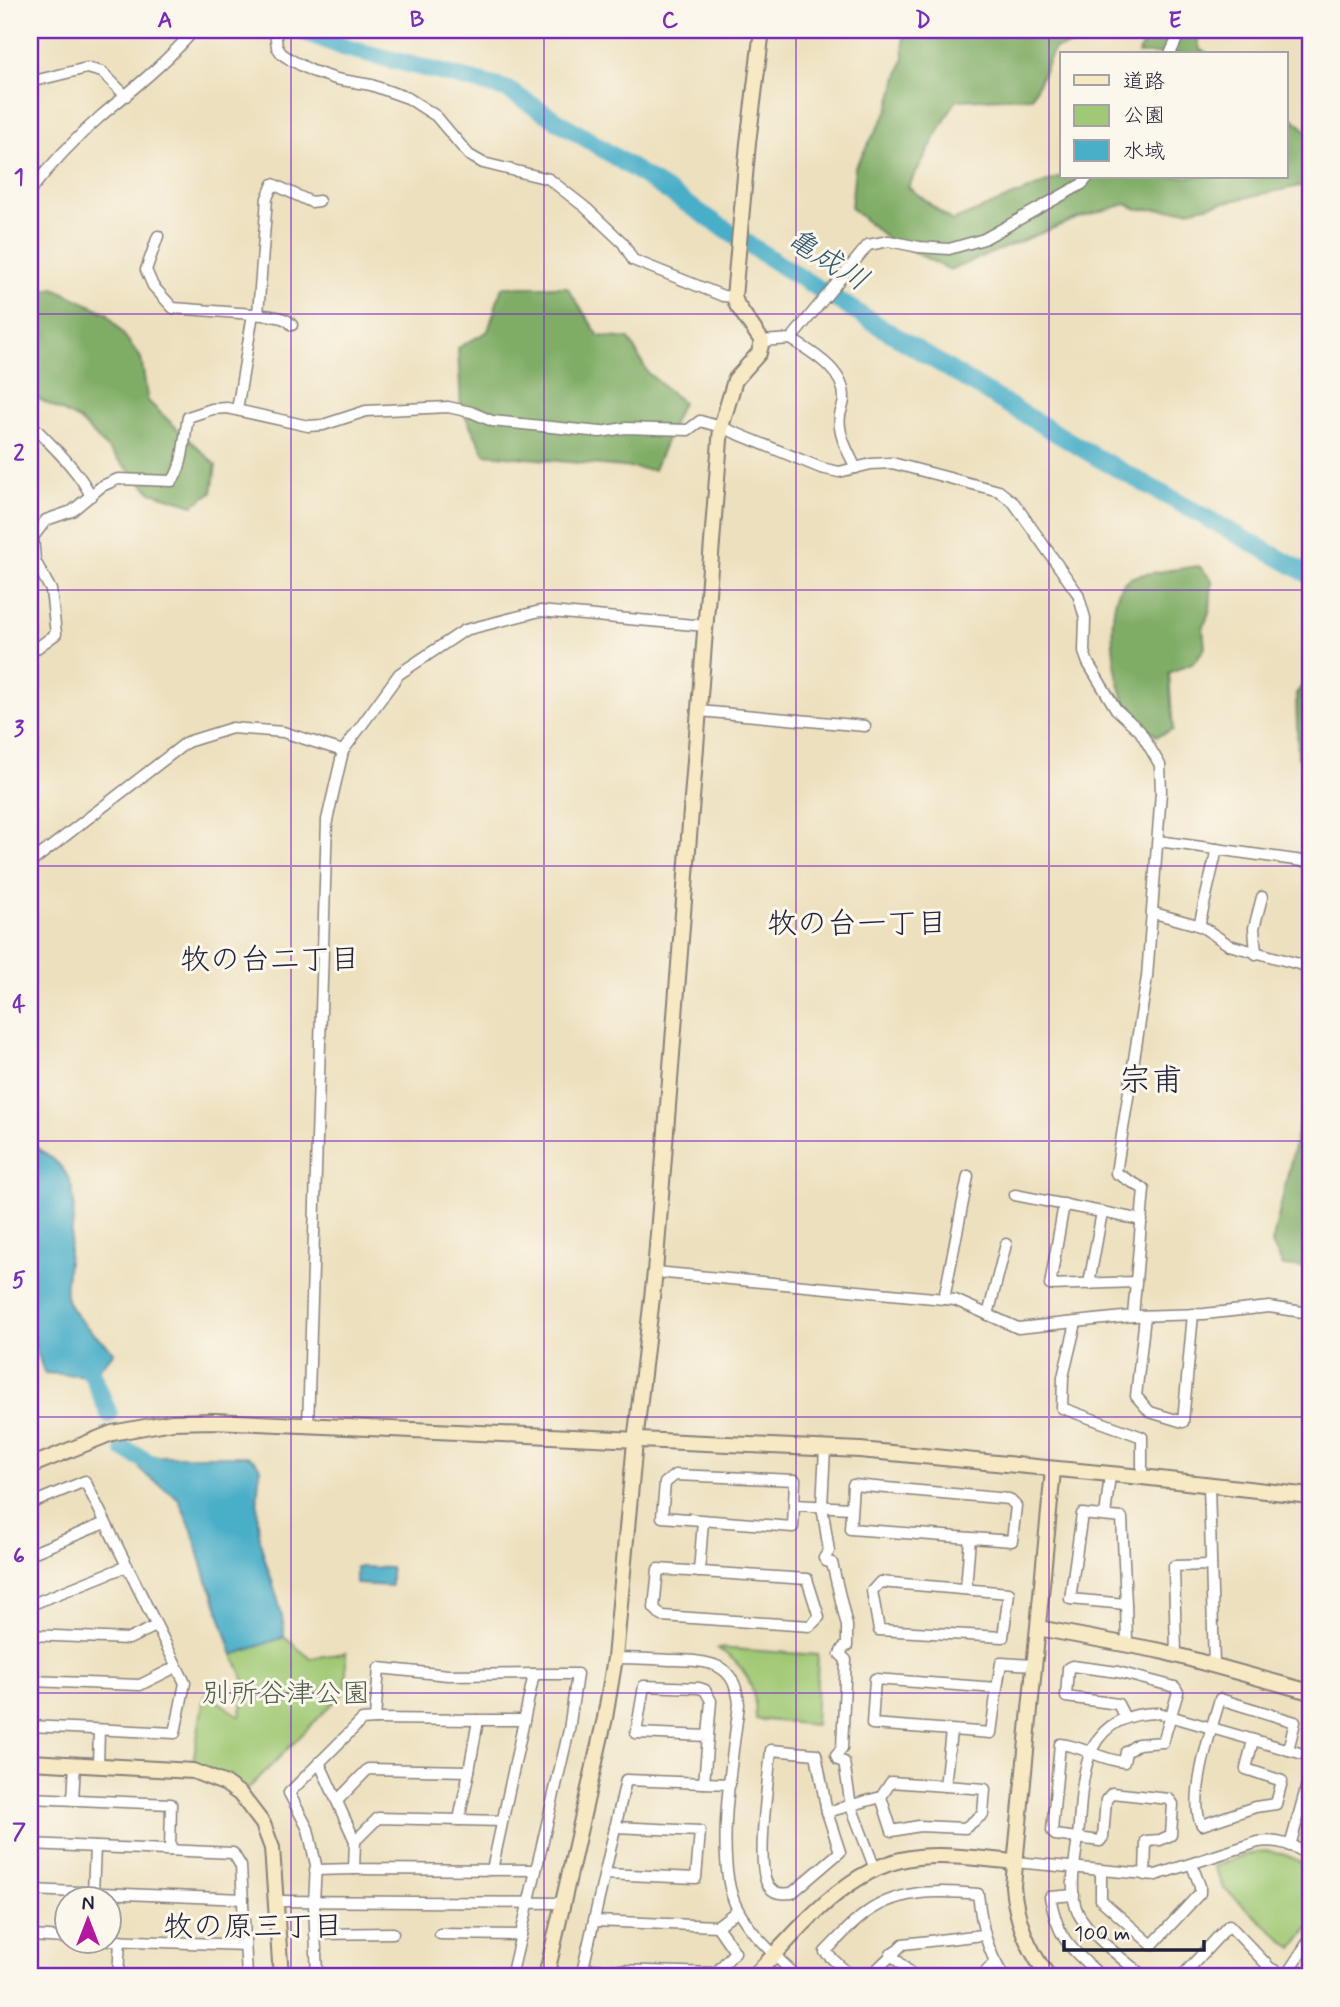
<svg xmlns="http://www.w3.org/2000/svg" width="1340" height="2007" font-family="Mynerve,'Klee One',sans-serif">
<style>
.green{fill:#a0c975;stroke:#617658;stroke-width:2}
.forest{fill:#80ad66;stroke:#516850;stroke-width:2}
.water{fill:#49aec8;stroke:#366882;stroke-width:2}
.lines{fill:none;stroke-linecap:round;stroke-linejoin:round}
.river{stroke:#49aec8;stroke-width:18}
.street-casing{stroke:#88817c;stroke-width:13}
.secondary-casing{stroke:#88817c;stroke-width:18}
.street{stroke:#fff;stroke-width:10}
.secondary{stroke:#f7e9c3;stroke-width:14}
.grid{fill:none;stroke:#7b2cbf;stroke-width:2;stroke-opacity:0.55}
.labels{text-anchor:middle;stroke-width:6;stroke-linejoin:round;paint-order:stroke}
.park-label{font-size:28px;fill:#4e5c4f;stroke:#fbf7ec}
.water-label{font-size:30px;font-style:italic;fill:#325a73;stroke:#fbf7ec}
.neighbourhood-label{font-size:30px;fill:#22223b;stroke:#fbf7ec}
.quarter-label{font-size:32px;fill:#22223b;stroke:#fbf7ec}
.neatline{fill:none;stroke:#7b2cbf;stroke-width:2.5}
.grid-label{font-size:23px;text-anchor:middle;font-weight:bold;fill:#7b2cbf}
</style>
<rect width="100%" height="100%" fill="#fbf7ec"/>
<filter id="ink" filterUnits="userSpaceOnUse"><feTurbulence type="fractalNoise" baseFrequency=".0143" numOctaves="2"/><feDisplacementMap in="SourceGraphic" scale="14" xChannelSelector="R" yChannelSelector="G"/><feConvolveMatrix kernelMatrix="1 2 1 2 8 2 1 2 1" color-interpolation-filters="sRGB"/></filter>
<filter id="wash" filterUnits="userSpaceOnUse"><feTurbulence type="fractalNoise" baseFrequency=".00686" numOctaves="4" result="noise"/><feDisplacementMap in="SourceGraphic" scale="28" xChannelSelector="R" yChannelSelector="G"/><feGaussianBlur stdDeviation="1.57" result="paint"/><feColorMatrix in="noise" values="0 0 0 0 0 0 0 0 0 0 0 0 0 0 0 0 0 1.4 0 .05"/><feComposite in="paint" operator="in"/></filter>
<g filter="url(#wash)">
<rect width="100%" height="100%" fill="#ede0be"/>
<!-- green -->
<g class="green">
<path d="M284 1637 310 1658 346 1653V1690L246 1791 229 1777 193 1762 203 1703 206 1694 240 1716 247 1685 233 1655Z"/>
<path d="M717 1648 818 1655 815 1725 756 1719C756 1686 746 1665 717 1648Z"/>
<path d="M1267 1851 1285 1854 1303 1864 1310 1874V1926L1293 1949 1223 1888 1214 1866 1251 1853Z"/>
</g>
<!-- forest -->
<g class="forest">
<path d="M903 30H1138L1054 49 1032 97 956 100 908 187 952 221 1062 176 1286 177V112L1310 134V184L1188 210 1138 209 1126 204 1078 218 950 270 889 240 851 208 855 167 888 110 904 57Z"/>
<path d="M1150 30H1196L1200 50 1208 54H1138Z"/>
<path d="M502 287H567L599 336 629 339 648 373 682 402 654 470 485 454 461 408 458 348 488 331Z"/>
<path d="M54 288 107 313 141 358 148 401 216 465 212 492 193 505 151 492 79 420 31 395 38 291Z"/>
<path d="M1199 566 1212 580 1210 610 1203 628 1205 648 1194 662 1169 673 1173 730 1157 736C1149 729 1138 723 1132 715 1114 693 1100 594 1130 578 1141 573 1184 568 1199 566Z"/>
<path d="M1310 675V771L1298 757 1296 694Z"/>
<path d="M1310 1076V1268L1283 1266 1272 1244Z"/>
</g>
<!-- water -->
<g class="water">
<path d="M30 1145C95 1175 69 1218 67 1274 66 1281 65 1289 66 1296 70 1316 100 1338 114 1352L93 1376 44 1373 30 1329Z"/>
<path d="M156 1456H247L255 1460 260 1468C257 1493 256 1515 260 1540 266 1572 284 1604 284 1637L233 1655 212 1591 207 1581 192 1530 178 1498 142 1472 137 1464 139 1458Z"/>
<path d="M356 1567 391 1568V1586L356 1584Z"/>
</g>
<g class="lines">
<!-- river -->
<g class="river">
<path d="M300 30 346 48 506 89 595 144 782 266 983 390 1098 458 1310 575"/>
<path d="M80 1359 93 1376 109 1414"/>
<path d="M124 1449 160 1468"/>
</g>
</g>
</g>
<g filter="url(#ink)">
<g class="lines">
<defs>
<g id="street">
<path d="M271 30 275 31 277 47 282 54 291 60 312 71 336 79 371 85 408 98 436 116 469 155 483 163 549 179 586 208 623 243 633 260 723 296 734 297"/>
<path d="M1170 54 1181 30"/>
<path d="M30 82 87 68 102 72 126 96"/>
<path d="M30 191C51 164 76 138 102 115 134 88 167 62 194 30"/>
<path d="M158 236 146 270 153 286 173 308 253 314 237 410"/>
<path d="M253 314C266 316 285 315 292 325"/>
<path d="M258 314 267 198 273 184 311 202 319 201"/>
<path d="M791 339C811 352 845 370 844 399 844 404 841 410 840 415 837 433 848 452 856 468"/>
<path d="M762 341 791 339 868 245 889 241 919 247 949 249 984 239 1082 184 1088 177"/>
<path d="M30 423C52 446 77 468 91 496"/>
<path d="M30 653 56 634 51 590 35 561 33 537 46 520 72 511 102 486 118 479 172 481C184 467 184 437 188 417L212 409 227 408 308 426 323 425 366 411 448 407 471 412 492 421 600 432 625 428 688 430 700 421 721 427 821 468 839 472 871 464 892 463 999 491 1014 503 1078 594 1085 618 1084 652 1088 663 1116 709 1140 731 1160 765 1161 792 1147 977 1116 1173 1144 1189 1133 1316"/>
<path d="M699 711 865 726"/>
<path d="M1158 841 1310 862"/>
<path d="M30 863 187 742 232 728 283 732 343 751"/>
<path d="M1154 913 1201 926 1229 945 1310 967"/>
<path d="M1199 926 1217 849"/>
<path d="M1256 954 1254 928 1262 897"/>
<path d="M1015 1195 1142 1220"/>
<path d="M1064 1204 1050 1285 1136 1282"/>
<path d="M655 1272 955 1300 1018 1328 1133 1316 1204 1314 1269 1307 1310 1313"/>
<path d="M1089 1284 1102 1212"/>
<path d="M944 1299 968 1176"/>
<path d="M988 1315 1006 1244"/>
<path d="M1145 1316 1136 1396 1150 1412 1183 1422 1193 1314"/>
<path d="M1076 1323 1063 1377 1062 1408 1142 1437V1477"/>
<path d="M308 1426 327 820 343 751 399 674 465 630 540 611 705 626"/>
<path d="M825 1449 822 1506 829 1551 824 1558 826 1561 832 1563 847 1626V1646L843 1648 840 1654 846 1660 842 1748 836 1755 838 1760 844 1762 851 1806 875 1869"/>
<path d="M675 1475 795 1480 793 1527 662 1517 665 1483Z"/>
<path d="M853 1485 1009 1499 1016 1506 1012 1541 850 1529Z"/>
<path d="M1209 1485 1214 1666"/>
<path d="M30 1504 85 1481 185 1683 175 1733 30 1726"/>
<path d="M794 1505 851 1508"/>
<path d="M1082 1514 1122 1518 1126 1604 1070 1599Z"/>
<path d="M1105 1516 1110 1475"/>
<path d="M30 1554 105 1523"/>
<path d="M658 1569 807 1579 819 1617 810 1626 662 1616 654 1608Z"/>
<path d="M699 1572 703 1521"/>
<path d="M880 1582 1009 1593 1003 1637 879 1630 872 1591Z"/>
<path d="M966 1589 970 1538"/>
<path d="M1126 1604 1127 1643"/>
<path d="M30 1605 127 1566"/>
<path d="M30 1635 129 1639 156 1626"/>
<path d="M1176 1655 1174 1566 1211 1565"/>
<path d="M615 1658C633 1658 652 1659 670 1660 706 1661 735 1660 739 1704 733 1757 713 1861 737 1908 751 1935 776 1956 797 1977"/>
<path d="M875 1679 997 1688 991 1733 872 1724Z"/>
<path d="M30 1681 140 1685 176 1667"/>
<path d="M997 1688 1001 1663 1034 1665"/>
<path d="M1125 1718 1118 1704 1066 1697 1068 1668 1072 1666 1118 1672 1175 1687 1178 1692 1163 1742 1138 1744 1126 1752 1124 1762C1101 1760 1083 1746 1060 1744L1052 1831 1055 1835 1100 1841 1103 1837 1106 1800 1112 1793 1169 1799 1173 1804 1171 1835 1160 1840 1146 1841 1145 1875"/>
<path d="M375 1719 478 1720"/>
<path d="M1253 1740 1246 1769 1282 1781 1276 1804 1255 1807 1202 1825C1187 1803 1212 1726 1220 1699L1295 1722 1288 1750"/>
<path d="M771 1750 816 1754 827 1812 840 1852 792 1893C782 1894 773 1894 768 1885 755 1866 769 1777 771 1750Z"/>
<path d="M319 1762 355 1841"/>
<path d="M98 1765 99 1730"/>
<path d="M704 1783 711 1701 705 1690 699 1688 644 1686 636 1733 708 1736"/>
<path d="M945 1786 951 1731"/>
<path d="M30 1798 171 1804 170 1850"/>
<path d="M73 1800 75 1764"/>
<path d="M337 1801 368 1769 469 1771 478 1720H524"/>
<path d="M827 1812 881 1797 891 1782 985 1789 983 1814 965 1828 919 1826 892 1831 881 1797"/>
<path d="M459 1820 469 1771"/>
<path d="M502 1821 378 1818 355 1841 354 1869 536 1870"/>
<path d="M30 1844 233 1853 241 1866 247 1977"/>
<path d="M1290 1846 1310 1774"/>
<path d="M1015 1862 1156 1875 1258 1842C1277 1839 1296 1845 1310 1857"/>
<path d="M315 1870 354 1869"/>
<path d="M492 1870 534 1674H577L569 1730 511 1977"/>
<path d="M1101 1871V1900L1152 1945 1200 1893V1886L1192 1865"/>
<path d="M605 1874 696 1878 700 1831 615 1827"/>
<path d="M30 1890 243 1899"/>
<path d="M93 1893 95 1847"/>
<path d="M1074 1895 1050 1897C1059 1942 1070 1947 1102 1977"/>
<path d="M277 1901 563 1903"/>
<path d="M594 1921 717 1926 738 1910"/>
<path d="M315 1934 393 1933"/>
<path d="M440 1934 521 1935"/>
<path d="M30 1936 66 1938"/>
<path d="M108 1940 245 1945"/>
<path d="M891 1954 914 1977"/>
<path d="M583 1969 715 1973"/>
<path d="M118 1977 120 1940"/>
<path d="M317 1977 314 1902 316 1865 308 1829 289 1793 362 1720 375 1719 379 1668 448 1675 534 1674"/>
<path d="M581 1977 626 1780 730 1784"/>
<path d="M712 1977 735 1952 717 1926"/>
<path d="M852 1977 825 1952C837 1940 848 1927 861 1917 894 1889 937 1890 978 1894 982 1927 986 1949 1004 1977"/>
<path d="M869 1977 903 1944 983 1935"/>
<path d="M981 1977 994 1963"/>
<path d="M1125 1977 1134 1968"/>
<path d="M1144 1977C1125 1960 1090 1936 1078 1913 1068 1892 1075 1861 1078 1838 1083 1779 1079 1713 1159 1713L1310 1756"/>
<path d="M1187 1977 1184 1974 1229 1925 1270 1968 1286 1976"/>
<path d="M1285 1977 1310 1939"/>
</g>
<g id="secondary">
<path d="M30 1466 112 1433 172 1422 214 1421 860 1450 1142 1477 1310 1496"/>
<path d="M1038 1628 1161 1651 1310 1692"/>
<path d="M30 1762 193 1771 226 1784 240 1794 263 1824 272 1848 281 1977"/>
<path d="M546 1977 605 1718 615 1658 635 1442 655 1272 721 427 735 380 759 353 762 341 737 305 734 297 748 143 762 30"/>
<path d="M753 1977C800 1930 847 1864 918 1857 950 1854 983 1859 1015 1862"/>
<path d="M1049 1977C1028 1950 1016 1920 1013 1886L1053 1470"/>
</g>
</defs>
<!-- street casing -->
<use href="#street" class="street-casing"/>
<!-- secondary casing -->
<use href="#secondary" class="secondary-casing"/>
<!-- street -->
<use href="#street" class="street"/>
<!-- secondary -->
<use href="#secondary" class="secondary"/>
</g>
</g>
<!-- grid -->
<path class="grid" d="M291 30V1977M544 30V1977M796 30V1977M1049 30V1977M30 314H1310M30 590H1310M30 866H1310M30 1141H1310M30 1417H1310M30 1693H1310"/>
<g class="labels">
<!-- park labels -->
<g class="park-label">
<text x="286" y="1702">別所谷津公園</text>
</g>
<!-- water labels -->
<g class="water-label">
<text transform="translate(828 259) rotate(32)" y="10">亀成川</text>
</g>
<!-- neighbourhood labels -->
<g class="neighbourhood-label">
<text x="857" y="933">牧の台一丁目</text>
<text x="270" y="969">牧の台二丁目</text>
<text x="253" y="1936">牧の原三丁目</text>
</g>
<!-- quarter labels -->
<g class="quarter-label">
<text x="1151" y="1090">宗甫</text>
</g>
</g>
<!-- margin -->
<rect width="1340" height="2007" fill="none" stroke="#fbf7ec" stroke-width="77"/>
<!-- legend -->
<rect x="1060" y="52" width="228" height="126" fill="#fbf7ec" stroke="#a4a2a5" stroke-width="2"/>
<rect x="1074" y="75" width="35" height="10" fill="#f7e9c3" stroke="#a4a2a5" stroke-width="2"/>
<text x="1123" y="88" font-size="21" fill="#22223b">道路</text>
<rect x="1074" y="105" width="35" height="21" fill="#a0c975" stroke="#a4a2a5" stroke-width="2"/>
<text x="1123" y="122" font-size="21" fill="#22223b">公園</text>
<rect x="1074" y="140" width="35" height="21" fill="#49aec8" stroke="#a4a2a5" stroke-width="2"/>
<text x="1123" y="158" font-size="21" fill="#22223b">水域</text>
<!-- north arrow -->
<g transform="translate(88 1920)"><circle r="33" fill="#fbf7ec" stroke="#a4a2a5" stroke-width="2"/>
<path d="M0-5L12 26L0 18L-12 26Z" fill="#b5179e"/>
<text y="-10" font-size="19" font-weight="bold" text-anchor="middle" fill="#22223b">N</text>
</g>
<!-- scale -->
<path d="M1064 1940v10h140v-10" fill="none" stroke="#22223b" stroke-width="3.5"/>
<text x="1074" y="1940" font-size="21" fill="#22223b" stroke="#fbf7ec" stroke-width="5" paint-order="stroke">100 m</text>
<rect x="38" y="38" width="1264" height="1930" class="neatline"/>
<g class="grid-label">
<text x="165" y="27">A</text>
<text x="417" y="27">B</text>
<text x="670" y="27">C</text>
<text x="923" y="27">D</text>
<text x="1175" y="27">E</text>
<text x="19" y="184">1</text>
<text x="19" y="460">2</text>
<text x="19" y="736">3</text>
<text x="19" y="1011">4</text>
<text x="19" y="1287">5</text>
<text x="19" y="1563">6</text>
<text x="19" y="1839">7</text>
</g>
</svg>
